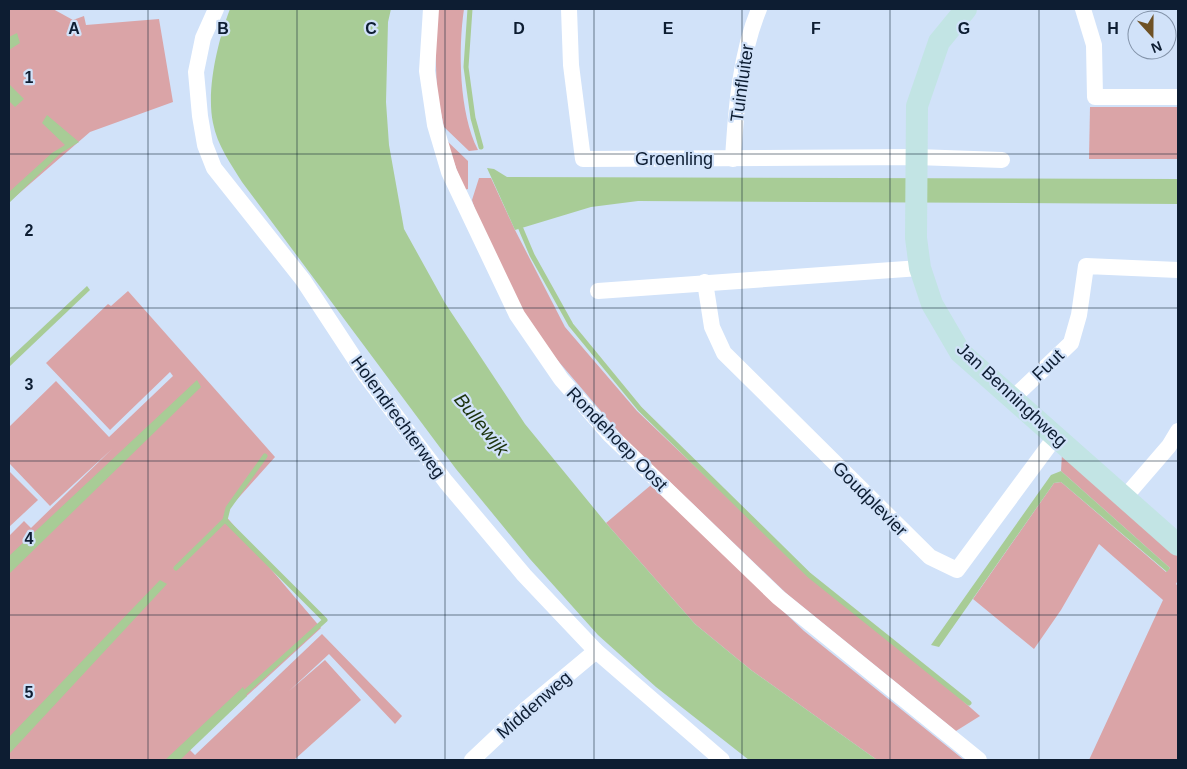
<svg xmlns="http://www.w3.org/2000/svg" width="1187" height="769" font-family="Arial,sans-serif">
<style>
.green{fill:#daa4a7}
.water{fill:#a8cc96}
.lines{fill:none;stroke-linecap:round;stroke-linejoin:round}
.stream{stroke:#a8cc96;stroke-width:5}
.street{stroke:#fff;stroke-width:16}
.secondary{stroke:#c2e4e4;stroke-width:22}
.grid{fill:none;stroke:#0d1d32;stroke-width:1;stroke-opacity:0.55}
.labels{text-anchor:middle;stroke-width:4.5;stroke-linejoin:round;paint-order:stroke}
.street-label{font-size:18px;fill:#0d1d32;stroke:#d1e2f9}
.water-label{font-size:19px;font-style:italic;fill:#1b330d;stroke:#d1e2f9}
.grid-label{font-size:16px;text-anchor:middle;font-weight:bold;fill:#0d1d32;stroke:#d1e2f9;stroke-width:4.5;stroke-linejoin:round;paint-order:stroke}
</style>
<rect width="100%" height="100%" fill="#d1e2f9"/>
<!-- green -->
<g class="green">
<path d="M9 9H53L73 20 84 16 86 25 159 19 173 102 90 132 9 202Z"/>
<path d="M438 9H464C458 49 459 113 478 150L469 151 444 127 437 94 435 37Z"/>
<path d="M1090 107H1178V159H1089Z"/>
<path d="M446 140 468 161V189L464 190Z"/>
<path d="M479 178H491L515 230 565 327 637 411 810 576 921 664 980 716 956 731 786 593 624 438 553 355 524 314 476 213 472 200Z"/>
<path d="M128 291 275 457 224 514 321 628 189 749 195 755 322 634 402 716 395 724 329 654 289 691 325 660 361 700 294 760H9V536L24 521 31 528 112 449 50 506 9 463V427L56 381 109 437 173 376 170 372 110 430 46 363 108 304 111 306Z"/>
<path d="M1062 454 1178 556V580L1176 584 1178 586V760H1089L1163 600 1099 544 1061 610 1034 649 973 599 1054 483 1061 482 1166 572 1170 568 1061 471Z"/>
<path d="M9 471 38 500 9 527Z"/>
<path d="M651 485 804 631 964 760H877L751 670 695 624 606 523Z"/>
</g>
<!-- water -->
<g class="water">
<path d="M230 9H391L388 22 386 102 389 145 404 229 445 303 525 424 606 523 695 624 751 670 877 760H749L656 687 598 635 530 559 456 469 242 182C231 164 217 145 213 123 206 90 218 40 230 9Z"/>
<path d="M17 33 20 43 9 50V37Z"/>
<path d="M9 84 24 99 15 107 9 101Z"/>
<path d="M47 115 79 142 61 153 9 203V192L52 153 65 145 42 123Z"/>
<path d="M487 168 494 169 507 177 1178 179V204L638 201 591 207 515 230Z"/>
<path d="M87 286 90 290 9 367V359Z"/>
<path d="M197 380 201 387 9 574V556Z"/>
<path d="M1061 471 1170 568 1167 572 1061 482 1054 483 939 647 931 645 1051 475Z"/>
<path d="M160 580 167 584 9 754V737Z"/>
<path d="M243 687 247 696 180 760H165Z"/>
</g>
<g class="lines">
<!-- stream -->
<g class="stream">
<path d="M470 9 466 67 473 118 481 147"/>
<path d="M521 229 532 255 571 325 640 409 809 575 969 703"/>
<path d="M225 520 325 620 241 696"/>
<path d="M176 568 225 520 228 508 265 456"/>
</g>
<!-- street -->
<g class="street">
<path d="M216 9 203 38 196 72 200 116 205 145 214 168 303 280 366 376 446 482 524 575 596 651 722 760"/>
<path d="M431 9 427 71 435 125 449 172 517 315 561 379 609 434 778 597 979 760"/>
<path d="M569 9 571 65 583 159 916 157 1002 160"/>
<path d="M1083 9 1094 45 1095 97H1178"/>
<path d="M733 159C736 109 740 55 759 9"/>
<path d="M705 282 712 327 724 353 930 557 957 570 1056 436"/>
<path d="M598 291 920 268"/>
<path d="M1012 399 1071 343 1079 315 1086 266 1178 270"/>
<path d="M1125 497 1169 446 1178 431"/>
<path d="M472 760 524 711 596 651"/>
</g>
<!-- secondary -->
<path class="secondary" d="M966 9 939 42 917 106 916 238 920 268 932 304 960 352 1178 545"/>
</g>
<!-- grid -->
<path class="grid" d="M148 9V760M297 9V760M445 9V760M594 9V760M742 9V760M890 9V760M1039 9V760M9 154H1178M9 308H1178M9 461H1178M9 615H1178"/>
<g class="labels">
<!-- street labels -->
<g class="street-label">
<text transform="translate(742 83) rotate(-82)" y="6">Tuinfluiter</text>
<text x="674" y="165">Groenling</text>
<text transform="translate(1048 365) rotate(-44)" y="6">Fuut</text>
<text transform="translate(1012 395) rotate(43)" y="6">Jan Benninghweg</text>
<text transform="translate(398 417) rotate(54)" y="6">Holendrechterweg</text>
<text transform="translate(617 439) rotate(46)" y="6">Rondehoep Oost</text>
<text transform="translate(870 499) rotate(45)" y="6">Goudplevier</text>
<text transform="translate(534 705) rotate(-41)" y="6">Middenweg</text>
</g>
<!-- water labels -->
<g class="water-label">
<text transform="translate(482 424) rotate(51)" y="7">Bullewijk</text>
</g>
</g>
<g class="grid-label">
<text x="74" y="34">A</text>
<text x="223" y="34">B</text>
<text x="371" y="34">C</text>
<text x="519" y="34">D</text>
<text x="668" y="34">E</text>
<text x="816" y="34">F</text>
<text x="964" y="34">G</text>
<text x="1113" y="34">H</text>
<text x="29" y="83">1</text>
<text x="29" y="236">2</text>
<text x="29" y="390">3</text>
<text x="29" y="544">4</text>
<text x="29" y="698">5</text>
</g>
<!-- border -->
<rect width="1187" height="769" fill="none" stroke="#0d1d32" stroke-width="20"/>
<!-- north arrow -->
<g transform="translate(1152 35) rotate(159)"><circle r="24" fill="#d1e2f9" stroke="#8393a9"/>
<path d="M0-4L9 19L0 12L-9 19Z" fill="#6e5125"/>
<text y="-8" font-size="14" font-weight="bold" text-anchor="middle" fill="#0d1d32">N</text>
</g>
</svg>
